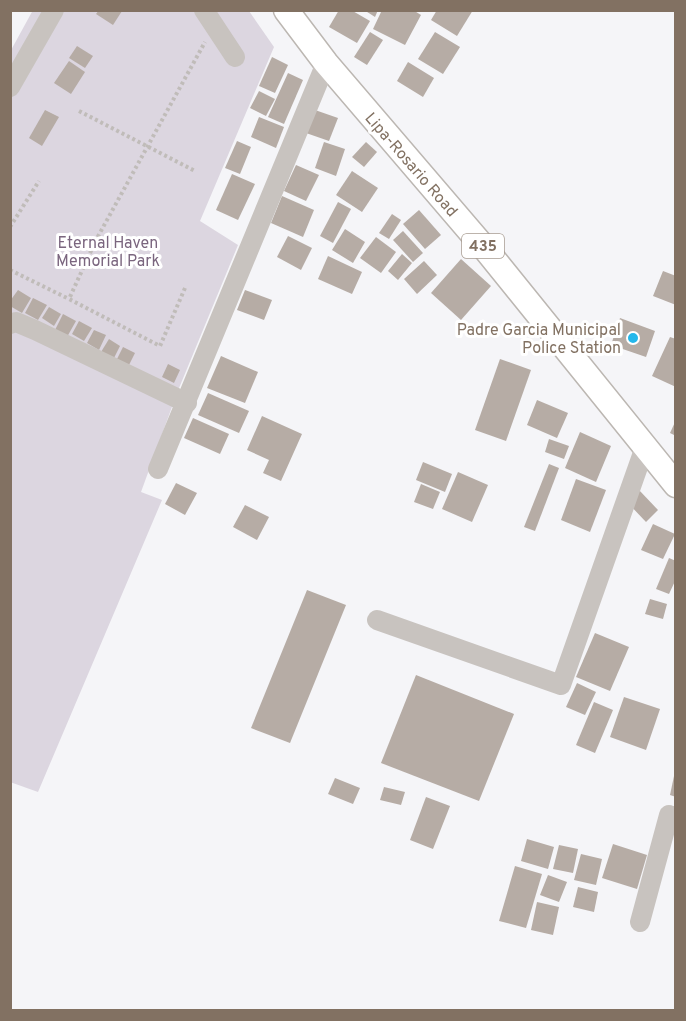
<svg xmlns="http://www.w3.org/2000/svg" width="686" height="1021" font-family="Overpass,sans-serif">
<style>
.green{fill:#dcd6e0}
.building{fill:#b6aca5}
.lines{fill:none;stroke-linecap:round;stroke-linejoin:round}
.major-casing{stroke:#bcb7b2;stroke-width:27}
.path{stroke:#c0bcb9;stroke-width:4;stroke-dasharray:3 3;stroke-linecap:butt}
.minor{stroke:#c8c3bf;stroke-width:20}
.major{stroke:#fff;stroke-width:24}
.poi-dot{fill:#23b7eb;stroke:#fff;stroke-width:2}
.labels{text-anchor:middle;stroke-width:6;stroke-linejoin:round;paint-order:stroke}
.shield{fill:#fff;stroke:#a89c91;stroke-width:1.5}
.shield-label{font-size:15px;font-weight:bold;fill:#827162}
.street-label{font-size:16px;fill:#827162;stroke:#fff}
.park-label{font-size:16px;fill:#7a657e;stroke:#fff}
.poi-label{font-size:16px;fill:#827162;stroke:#fff;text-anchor:end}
</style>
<rect width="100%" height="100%" fill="#f5f5f8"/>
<!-- green -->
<path class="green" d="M33 10 249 11 274 47 200 221 238 245 177 393 141 492 162 500 38 792 10 782V52Z"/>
<!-- building -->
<g class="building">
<path d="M99 10H120L122 11 113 25 96 14Z"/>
<path d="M339 10H351L370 21 357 43 329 27Z"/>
<path d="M364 10H378L375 17Z"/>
<path d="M382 10H413L421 15 405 45 373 29Z"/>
<path d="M437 10H473L457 36 431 20Z"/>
<path d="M370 32 383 40 367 65 354 57Z"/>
<path d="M435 32 460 47 443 74 418 59Z"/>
<path d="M77 46 93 56 85 68 69 58Z"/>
<path d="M272 57 288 65 275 93 259 86Z"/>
<path d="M69 61 85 72 71 94 54 83Z"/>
<path d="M408 62 434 78 423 97 397 81Z"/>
<path d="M288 73 303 80 284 124 268 117Z"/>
<path d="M259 91 275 99 266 116 250 108Z"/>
<path d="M45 110 59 117 42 146 29 138Z"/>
<path d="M315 110 338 118 329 141 306 133Z"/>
<path d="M259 117 284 127 276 148 251 137Z"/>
<path d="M237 141 251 147 240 174 225 168Z"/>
<path d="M324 142 345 149 336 176 315 168Z"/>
<path d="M366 142 377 152 364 167 352 157Z"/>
<path d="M296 165 319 175 306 201 284 191Z"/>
<path d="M352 171 378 188 362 212 336 195Z"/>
<path d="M232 174 255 184 238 220 216 210Z"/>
<path d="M282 196 314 210 303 237 271 223Z"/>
<path d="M338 202 351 209 333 243 320 236Z"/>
<path d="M419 210 441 235 425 249 403 224Z"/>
<path d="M392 214 401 220 389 239 379 233Z"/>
<path d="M345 229 365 242 353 263 332 250Z"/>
<path d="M403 231 423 253 413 262 393 240Z"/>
<path d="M288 236 312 248 301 270 277 257Z"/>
<path d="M376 237 396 252 381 273 360 258Z"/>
<path d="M402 254 412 263 398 280 388 271Z"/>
<path d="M328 256 362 272 352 294 318 279Z"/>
<path d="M461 259 491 286 461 320 431 293Z"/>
<path d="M424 261 437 275 417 294 404 279Z"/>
<path d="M663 271 676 276V305L653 296Z"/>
<path d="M18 290 31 298 22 313 10 306V301Z"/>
<path d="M245 290 272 300 264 320 237 310Z"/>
<path d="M33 298 47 305 38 320 25 313Z"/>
<path d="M49 307 61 314 54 326 42 318Z"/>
<path d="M63 314 76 321 67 337 55 330Z"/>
<path d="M620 318 655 331 646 357 611 345Z"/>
<path d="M79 321 92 328 84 341 72 334Z"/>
<path d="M94 330 106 335 99 350 87 343Z"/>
<path d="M670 337 676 339V387L652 376Z"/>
<path d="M109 339 120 346 114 358 101 352Z"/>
<path d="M123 347 135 353 129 365 117 359Z"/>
<path d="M221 356 258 372 245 403 207 388Z"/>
<path d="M500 359 531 370 506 441 475 430Z"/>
<path d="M168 364 180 370 174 383 162 377Z"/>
<path d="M208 393 249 411 239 433 198 415Z"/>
<path d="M537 400 568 413 557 438 527 425Z"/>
<path d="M262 416 302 434 281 481 263 473 269 460 247 450Z"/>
<path d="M193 418 229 434 220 454 184 438Z"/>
<path d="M676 420V436L670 433Z"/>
<path d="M580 432 611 446 596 482 565 468Z"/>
<path d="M549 439 569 446 564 459 545 452Z"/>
<path d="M423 462 452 474 445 492 416 480Z"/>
<path d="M549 464 559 468 535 531 524 527Z"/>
<path d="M458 472 488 485 472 522 442 509Z"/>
<path d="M576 479 606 490 590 532 561 520Z"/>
<path d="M176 483 197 493 185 515 165 504Z"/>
<path d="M421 484 440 492 433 509 414 502Z"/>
<path d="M639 490 658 510 646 522 627 502Z"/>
<path d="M245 505 269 517 257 540 233 527Z"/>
<path d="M653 524 675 534 663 559 641 550Z"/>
<path d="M669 558 676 561V579L669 594 656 589Z"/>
<path d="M307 590 346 605 290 743 251 728Z"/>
<path d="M650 599 667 604 663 619 645 614Z"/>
<path d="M595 633 629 647 610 691 576 677Z"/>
<path d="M416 675 514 714 479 801 381 763Z"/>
<path d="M577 683 596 692 585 715 566 707Z"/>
<path d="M624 697 660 709 646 750 610 737Z"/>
<path d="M594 702 613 710 595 753 576 745Z"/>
<path d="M674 776H676V797L670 795Z"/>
<path d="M335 778 360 788 353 804 328 794Z"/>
<path d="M384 787 405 792 401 805 380 800Z"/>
<path d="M426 797 450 806 433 849 410 840Z"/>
<path d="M527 839 554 847 548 869 521 861Z"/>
<path d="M613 844 647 855 637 889 602 878Z"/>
<path d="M559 845 578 849 573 873 553 869Z"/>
<path d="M581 854 602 859 596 885 574 880Z"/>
<path d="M515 866 542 874 526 928 499 921Z"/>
<path d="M548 875 567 882 559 902 540 895Z"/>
<path d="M578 887 598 892 594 912 573 907Z"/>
<path d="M537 902 559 907 553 935 531 930Z"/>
</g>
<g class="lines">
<defs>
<path id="major" d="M286 10 326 63 487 251 676 485"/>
</defs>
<!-- major casing -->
<use href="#major" class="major-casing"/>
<!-- path -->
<g class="path">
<path d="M79 111 195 171"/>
<path d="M10 227 39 181"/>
<path d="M10 270 69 299"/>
<path d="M185 288 160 346 69 299 96 240 205 42"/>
</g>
<!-- minor -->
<g class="minor">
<path d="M204 10 235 57"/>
<path d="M10 87 54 10"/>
<path d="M10 324 16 322 35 330 187 403"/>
<path d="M158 469 326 63"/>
<path d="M377 620 561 685 645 447"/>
<path d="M640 922 669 815 676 817"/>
</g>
<!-- major -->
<use href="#major" class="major"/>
</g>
<!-- markers -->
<circle class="poi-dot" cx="633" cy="338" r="6"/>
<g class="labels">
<!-- shield labels -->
<rect class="shield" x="462" y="234" width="42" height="24" rx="4.5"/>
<g class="shield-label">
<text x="483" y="251">435</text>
</g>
<!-- street labels -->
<g class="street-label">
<text transform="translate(412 164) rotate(49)" y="6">Lipa-Rosario Road</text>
</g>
<!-- park labels -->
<g class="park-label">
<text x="108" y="248">Eternal Haven<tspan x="108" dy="18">Memorial Park</tspan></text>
</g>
<!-- poi labels -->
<g class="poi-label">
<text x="621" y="335">Padre Garcia Municipal<tspan x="621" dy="18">Police Station</tspan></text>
</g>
</g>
<!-- border -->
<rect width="686" height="1021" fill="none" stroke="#827162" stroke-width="24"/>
</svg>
